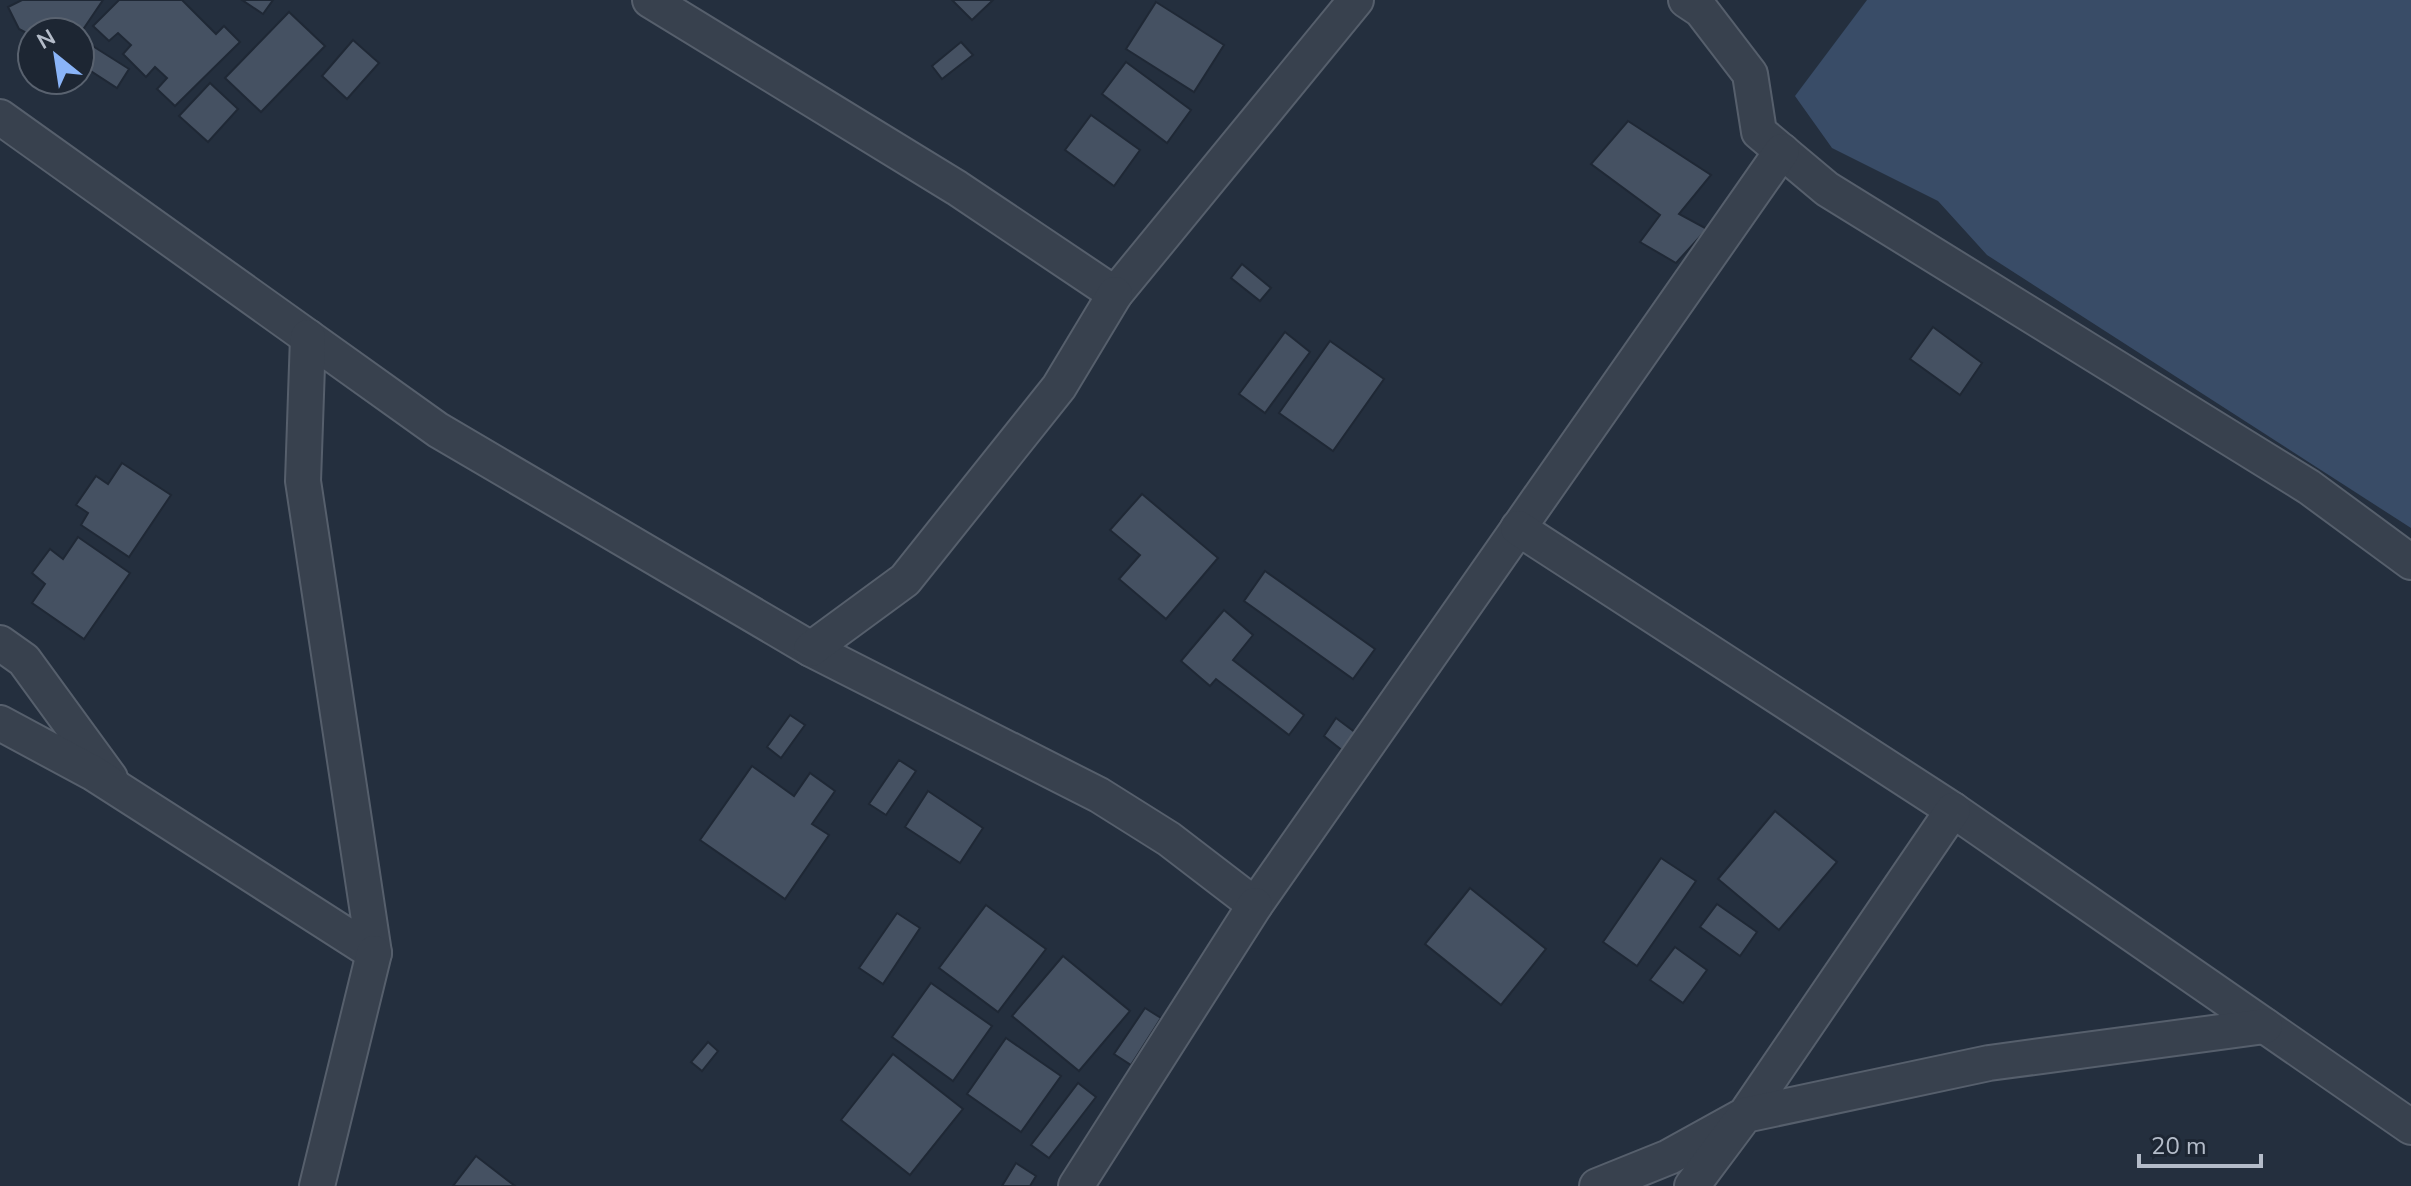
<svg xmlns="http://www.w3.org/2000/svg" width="2411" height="1186" font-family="'Nunito Sans',sans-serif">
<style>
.water{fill:#394c67}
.building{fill:#455162;stroke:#1f2835;stroke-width:2}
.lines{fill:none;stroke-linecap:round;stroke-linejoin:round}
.street-casing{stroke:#565f6c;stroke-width:38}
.street{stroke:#38414e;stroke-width:34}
</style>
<rect width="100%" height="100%" fill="#242f3e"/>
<!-- water -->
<path class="water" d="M1867 0H2411V528L1987 255 1938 201 1832 148 1795 96Z"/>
<!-- building -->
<g class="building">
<path d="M22 0H103L80 34 32 32V36L19 29 8 7Z"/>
<path d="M119 0H182L216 34 224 26 240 42 175 106 157 89 167 78 155 67 146 77 123 54 131 45 118 33 109 41 93 26Z"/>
<path d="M242 0H273L263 14Z"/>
<path d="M952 0H993L972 20Z"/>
<path d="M1156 2 1224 45 1194 92 1126 49Z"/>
<path d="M289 12 325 46 261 112 225 78Z"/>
<path d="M80 38 129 69 117 88 80 64Z"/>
<path d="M353 40 379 63 347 99 322 76Z"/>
<path d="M961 42 973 55 942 79 932 66Z"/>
<path d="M1126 62 1191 110 1167 143 1102 94Z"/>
<path d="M210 83 238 109 208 142 179 116Z"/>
<path d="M1091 115 1140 150 1114 186 1065 150Z"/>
<path d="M1628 121 1711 175 1679 214 1707 229 1676 263 1640 242 1660 215 1591 164Z"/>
<path d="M1242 264 1271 288 1260 301 1231 278Z"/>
<path d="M1933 327 1982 363 1960 395 1910 359Z"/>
<path d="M1285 332 1310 352 1265 413 1239 394Z"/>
<path d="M1330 341 1384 379 1333 451 1279 413Z"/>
<path d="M122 463 171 495 129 557 81 525 88 513 76 505 96 476 108 484Z"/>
<path d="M1142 494 1218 558 1166 619 1119 579 1140 555 1110 530Z"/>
<path d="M78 537 130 573 84 639 32 603 45 584 32 573 50 549 63 559Z"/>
<path d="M1265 571 1375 649 1353 679 1244 601Z"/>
<path d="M1224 610 1253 635 1233 660 1304 715 1289 735 1216 679 1210 686 1181 661Z"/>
<path d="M790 715 805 725 781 758 767 747Z"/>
<path d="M1336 718 1356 733 1343 751 1324 736Z"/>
<path d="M899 760 916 771 886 815 869 804Z"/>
<path d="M752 766 794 796 810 773 835 791 812 824 829 835 785 899 700 840Z"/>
<path d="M928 791 983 828 960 863 905 827Z"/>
<path d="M1775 811 1837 862 1779 930 1718 879Z"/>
<path d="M1661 858 1696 881 1637 966 1603 942Z"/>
<path d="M1470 888 1546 949 1501 1005 1425 944Z"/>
<path d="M1717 904 1757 932 1740 956 1700 927Z"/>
<path d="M986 905 1046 949 998 1012 939 968Z"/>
<path d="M897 913 920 928 883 984 859 968Z"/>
<path d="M1675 947 1707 970 1683 1003 1650 980Z"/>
<path d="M1063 956 1130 1011 1079 1071 1012 1016Z"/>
<path d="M931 983 992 1026 953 1081 892 1037Z"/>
<path d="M1145 1008 1161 1018 1131 1065 1114 1054Z"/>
<path d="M1006 1038 1061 1076 1021 1132 967 1094Z"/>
<path d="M708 1042 718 1051 702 1071 691 1062Z"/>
<path d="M893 1054 963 1109 910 1175 841 1120Z"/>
<path d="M1078 1083 1096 1097 1049 1158 1031 1145Z"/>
<path d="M476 1156 515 1186H453Z"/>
<path d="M1016 1163 1036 1176 1030 1186H1002Z"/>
</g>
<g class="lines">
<defs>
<g id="street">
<path d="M650 0 957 188 1115 294 1356 0"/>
<path d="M1686 0 1701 10 1750 74 1759 132 1827 189 2309 487 2411 562"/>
<path d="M0 117 438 430 811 649 1099 795 1169 839 1255 905 1782 151"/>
<path d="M1518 528 1953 810 2411 1127"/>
<path d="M0 643 24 660 110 778"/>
<path d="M811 649 905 580 1059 387 1115 294"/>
<path d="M0 723 93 773 374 953 303 481 308 337"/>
<path d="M317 1186 374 953"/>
<path d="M1076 1186 1255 905"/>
<path d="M1597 1186 1669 1157 1745 1115 1953 810"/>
<path d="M1692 1186 1745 1115 1989 1063 2265 1026"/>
</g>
</defs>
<!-- street casing -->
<use href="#street" class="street-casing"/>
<!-- street -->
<use href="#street" class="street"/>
</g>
<!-- north arrow -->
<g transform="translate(56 56) rotate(330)"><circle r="38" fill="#1d2633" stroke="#59626f" stroke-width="2"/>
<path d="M0-6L14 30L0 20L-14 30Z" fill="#8ab4f8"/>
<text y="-12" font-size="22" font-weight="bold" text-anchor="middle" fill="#b4bcc9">N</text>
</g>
<!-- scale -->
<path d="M2139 1154v12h122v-12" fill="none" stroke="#b4bcc9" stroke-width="4"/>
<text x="2151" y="1154" font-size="24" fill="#b4bcc9" stroke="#1d2633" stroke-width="6" paint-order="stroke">20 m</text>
</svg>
